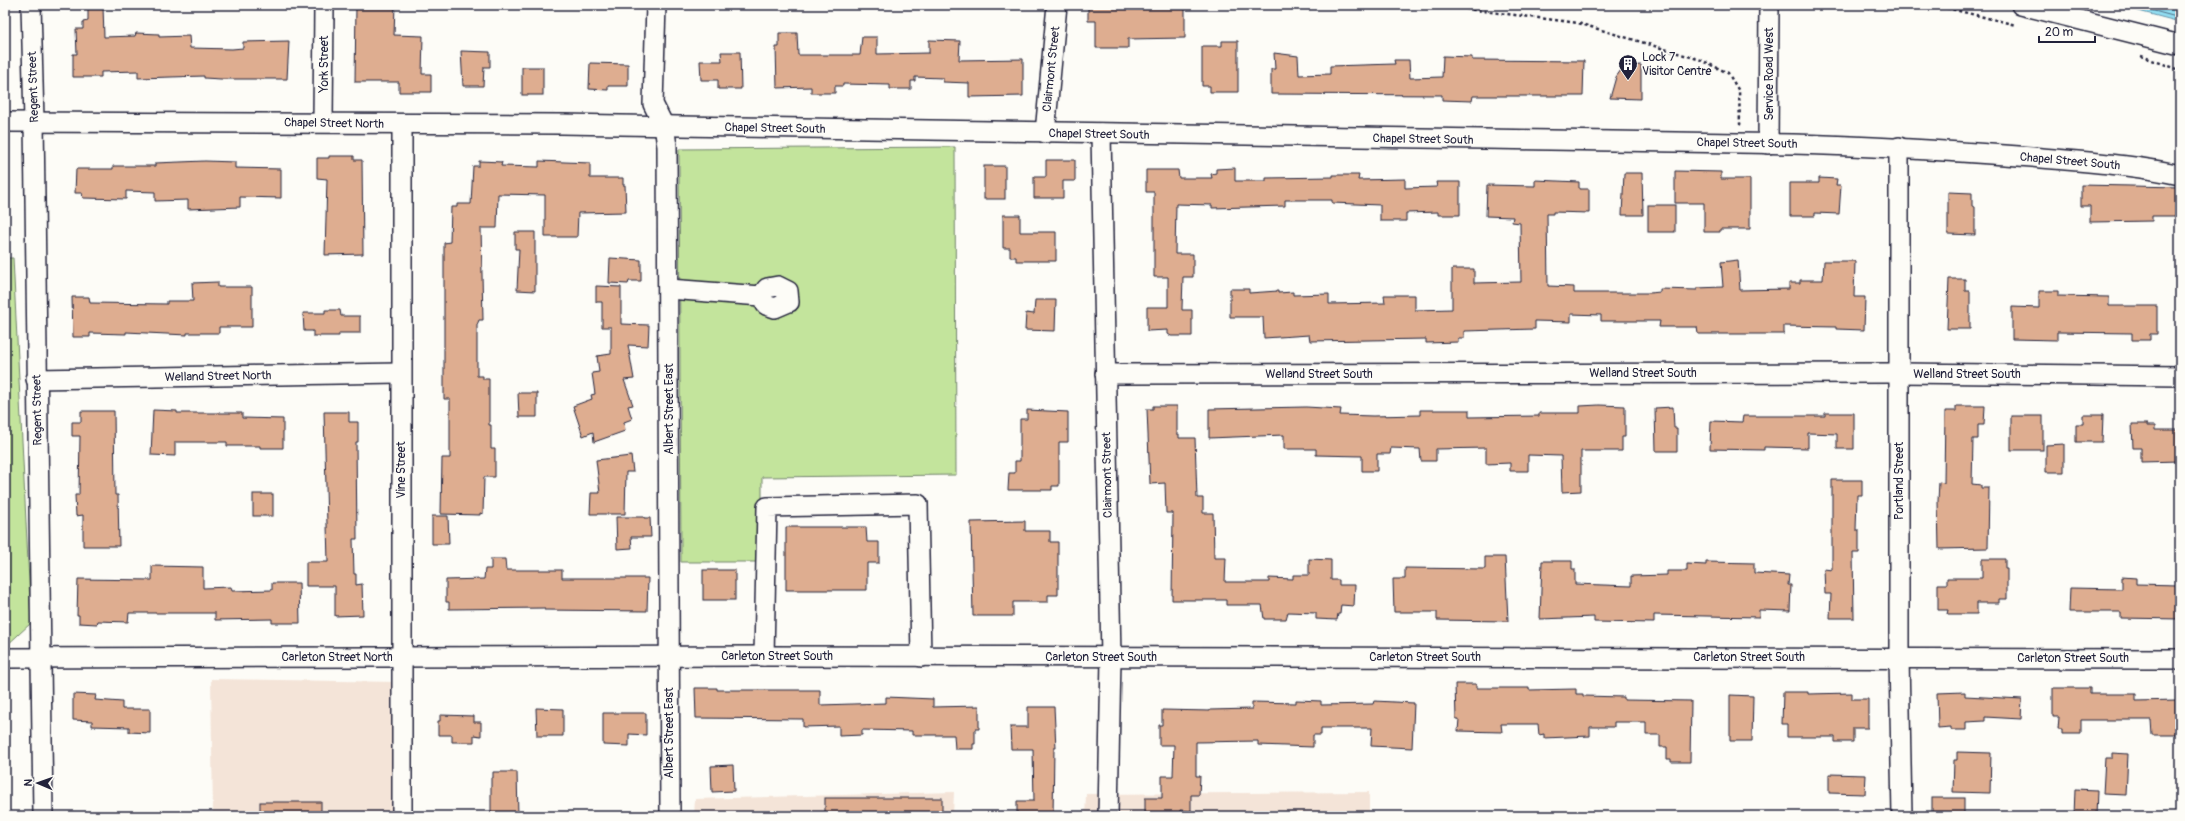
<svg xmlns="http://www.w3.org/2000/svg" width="2185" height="821" font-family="Pangolin,sans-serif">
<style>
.built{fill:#f4e4d8}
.green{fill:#c3e49c;stroke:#72836c}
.water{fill:#92def2;stroke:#6593a9}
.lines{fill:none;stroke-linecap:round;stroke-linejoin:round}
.shore{stroke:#4f6d84;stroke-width:1}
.building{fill:#dead90;stroke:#22223b}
.minor-casing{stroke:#22223b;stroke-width:22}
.path{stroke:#22223b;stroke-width:2.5;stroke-dasharray:3 3;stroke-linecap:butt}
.minor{stroke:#fdfcf7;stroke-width:19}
.labels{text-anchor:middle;stroke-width:3;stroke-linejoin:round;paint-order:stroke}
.poi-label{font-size:12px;fill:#22223b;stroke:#fdfcf7;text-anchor:start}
.street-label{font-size:12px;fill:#22223b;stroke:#fdfcf7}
</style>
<rect width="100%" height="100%" fill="#fdfcf7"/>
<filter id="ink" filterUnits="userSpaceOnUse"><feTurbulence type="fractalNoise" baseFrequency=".025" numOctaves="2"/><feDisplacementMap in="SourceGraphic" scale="8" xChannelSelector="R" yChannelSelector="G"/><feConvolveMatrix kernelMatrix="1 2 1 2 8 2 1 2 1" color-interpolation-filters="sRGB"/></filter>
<g filter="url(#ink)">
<!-- built -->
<g class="built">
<path d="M211 679 398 682 394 816H213Z"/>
<path d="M954 792 953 816H694L695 799Z"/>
<path d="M1369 792V816H1085L1086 794Z"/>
</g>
<!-- green -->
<g class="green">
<path d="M955 147 956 475 762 477V562H681L679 149Z"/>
<path d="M5 258H13L31 623 5 647Z"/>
</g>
<!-- water -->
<path class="water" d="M2116 5H2180V22Z"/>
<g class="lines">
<!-- shore -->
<path class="shore" d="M2132 5 2180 18"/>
</g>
<!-- building -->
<g class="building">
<path d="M356 5H395L394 35 423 36 422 74H431V92H399V82H355Z"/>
<path d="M1088 5H1185V38L1128 39V48H1096V21H1088Z"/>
<path d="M103 7 104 37 135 36 136 33 159 34V37L189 36 190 48 232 49 243 48V42L289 41 287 79H221L204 78V76L138 78V71L101 72V77H73V54H77L76 29H83V22L88 21V8Z"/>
<path d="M779 33H797L798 55H860L862 37H877V54L929 53V40L960 41 959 60 1023 59V96L969 97V83L943 82V78L915 77V81H911V89H890V85L843 84V86H835V93H811V87L777 88 776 47H779Z"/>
<path d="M1222 41H1238V92H1210V86H1202V46H1222Z"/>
<path d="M461 51 490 52V67H484L483 86H463Z"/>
<path d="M721 52H740L741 89H718V80H701L700 61H722Z"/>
<path d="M1274 53 1298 56 1299 75 1330 74V66L1395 64 1394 60H1409L1410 78 1442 77 1443 56 1472 57V60L1584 61 1583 96H1473L1472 101 1442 100V95L1271 94V69H1275Z"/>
<path d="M590 63 628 64V86H608V90L589 89Z"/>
<path d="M1641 65V99L1610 98 1616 77 1621 70 1629 66Z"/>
<rect x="522" y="67" width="21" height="28"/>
<path d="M329 156H354V160H362L363 254 325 255 327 179 317 178V158H329Z"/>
<path d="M1046 160H1075V181H1063V198H1034V177H1046Z"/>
<path d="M205 161 235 162V168L281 169V198L240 197V207L188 209V200L155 201V192L126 191V199L83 198 82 193H75L76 169H113V166H155V163Z"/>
<path d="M479 161 502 162 501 166 539 167V161L590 163V178H623V185H625L626 212 578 213 577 237H545V195L498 194 497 228H481L483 320H479L477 325V376H483V379H489V425H491V449H495V477H484L483 514 480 513V515L441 514 442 458H450V399H444V243L450 242 451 207H457V204H471L473 166H479Z"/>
<rect x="984" y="166" width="21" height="33"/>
<path d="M1235 168V181H1266V178L1333 177V175H1359L1358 180 1405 179V188L1437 187 1436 182H1460V215H1438V212L1406 213V221H1380V205L1332 203V200H1285V206L1212 208V205L1176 204 1175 254H1193V277H1183L1182 308V310H1192V336H1171L1168 334V330L1147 331V307H1168V277H1154V192H1146V170H1178L1179 178H1212L1211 174 1216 173V169Z"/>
<path d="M1675 171 1721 172V179H1750V229H1720V232H1704V203H1675Z"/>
<path d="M1624 173H1642L1643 215H1622Z"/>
<path d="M1819 178 1837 179 1836 185H1841L1839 214 1815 213V216H1790V183H1819Z"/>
<path d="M1535 180 1579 182V189H1589V213L1553 212V214H1547L1548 286 1574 287V293H1650L1660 292V289L1697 290V288L1723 287 1721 262 1738 260 1740 290 1789 289V283H1800V280H1823L1824 261H1855L1854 297H1865L1864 330 1836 329V327L1784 326V334H1698L1697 327H1659L1660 321H1601V315L1571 314V322L1535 321V329L1464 331V338H1458V342L1426 343V339L1310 341 1309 335 1264 338 1263 317H1230V289H1249V293L1278 291V293L1293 292V295L1329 294V304L1385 303 1384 295H1415V310L1452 309V269H1474V283L1521 282 1520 223 1512 222 1513 217 1486 216 1487 185 1535 186Z"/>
<path d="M2081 185 2180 187V216H2152V221L2090 222V206H2081Z"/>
<path d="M1948 192 1972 193V206L1975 207V235L1948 234Z"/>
<rect x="1648" y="205" width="27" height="27"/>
<path d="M1003 215H1020V232H1056V261H1016V257H1010V248H1003Z"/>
<path d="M515 232H535V291L517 290 519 249H515Z"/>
<path d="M610 258 641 260V281H629L628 284 609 283Z"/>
<path d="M1949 279H1965V291H1970V329H1947Z"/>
<path d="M218 282V287H252V327H219V333H187V335L126 332V334L90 333V337H73L72 297H89L90 303 167 304V301H193L192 283Z"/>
<path d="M596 286 621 287V324L649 325 648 346 628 345 634 379 624 380 633 405 628 406 632 419 624 422 625 431 594 442 593 432 583 436 573 406 592 399 591 395 595 394 592 373 599 372 597 356 611 354V327H602V302H596Z"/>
<path d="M2039 291H2058V296L2109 297V306H2157V334H2150V340H2132V333L2057 332V340L2012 339V307L2039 308Z"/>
<path d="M1035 300H1056L1055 331 1025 330 1026 313 1034 314Z"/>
<path d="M325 310H340L341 316H360V333H339V336H313V331H304L303 313H325Z"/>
<path d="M518 393H537V417H519Z"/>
<path d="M1599 405 1625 406V437H1622V451H1581V491L1562 492 1561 456 1528 455V471H1510V463L1486 464V448L1436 449V461H1421L1420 449 1391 448 1390 454H1377V471H1362V456L1316 455V449H1284V435L1209 438V409L1306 407 1341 409 1340 415 1373 416 1420 415V410H1469V417L1539 416V413H1580V406Z"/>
<path d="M1153 406H1177V434H1179V438H1195L1197 498H1203V513H1213L1214 558H1226L1225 582H1269V578L1293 579V575H1309V559L1331 560V580H1339V585H1355L1354 606 1341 605 1340 614H1338L1337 620 1316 619V613L1288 612 1286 619H1264L1262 605H1226V600H1172L1173 513H1166L1165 483 1150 484 1147 409H1153Z"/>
<path d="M1956 406H1985L1984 425H1978V439H1973L1972 484 1981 485V488H1989L1988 548 1939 549 1938 501 1939 482 1944 483 1945 411H1956Z"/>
<path d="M1673 407 1674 428H1677V451H1656L1655 408Z"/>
<path d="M153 410 177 411V413H242V418L283 419V448H260V446H227V442H175V456L151 455Z"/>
<path d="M1027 410 1068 412V442H1059V486H1052V490H1008L1009 473H1015V461H1020V419H1027Z"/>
<path d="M81 411H114L115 495H118L119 546H83V515L76 516 75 495H79L80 436H72V422H81Z"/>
<path d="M324 412H349V422H358V442H356L357 539H353L354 574H356V585L362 584 363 615 335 616V586H306V562H328Z"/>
<path d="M1825 413H1854V449H1837V434L1808 433V448L1764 447V450L1710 449 1711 421 1742 422 1743 416H1825Z"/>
<path d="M2083 415H2103L2102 442H2076V424H2083Z"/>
<rect x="2011" y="416" width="32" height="34"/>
<path d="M2132 424H2147V426H2155V430H2180V461L2141 462V448H2133Z"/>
<path d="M2064 444V472H2046V445Z"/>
<path d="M631 456 633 472H626L625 514H590L591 493H600L596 460Z"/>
<path d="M1832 480H1862V495H1857L1856 530H1859V553H1853L1854 618H1830L1831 594H1825L1824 569 1832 570Z"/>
<rect x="253" y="494" width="20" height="22"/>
<path d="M432 516H448L449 544H432Z"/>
<path d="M616 517H644V518H650L651 537H631L632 548 617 549Z"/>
<path d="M1025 521V531H1050V542H1058V595H1048V602H1013V616H973L971 522Z"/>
<path d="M786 527H866L867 542H879V563H867V590H786Z"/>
<path d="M1485 557H1505L1508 621 1437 620V612H1394L1393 579H1405V568L1485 569Z"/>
<path d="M491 559H505L506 570H562V578H648L647 611 544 610V608L449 609V602H446V580L484 579 485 569H491Z"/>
<path d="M1982 559H2005V568H2007V599H1999V603H1977V614H1947L1948 610H1938V584H1947V578H1982Z"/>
<path d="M1542 561H1572V569H1575V584L1631 586V576L1667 575V571H1687V564L1706 565V562L1754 563V573L1789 575 1788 585H1791L1790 611 1759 610V617L1654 615V623L1594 622V617L1540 619Z"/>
<path d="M152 566 203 567V588L231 587 232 591 272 590V583H299L300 623H272V619L215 620V613H129L128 622 98 621 97 624 79 623V615H77L78 579 152 580Z"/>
<rect x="703" y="570" width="32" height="30"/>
<path d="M2122 577 2136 578V584L2178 585V590H2180V619L2121 618V612H2069L2070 588 2122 589Z"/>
<path d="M1455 684H1476V688H1529V690L1576 689V694H1583V696L1624 697V700L1691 701 1690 762H1671V759H1667V747H1660V735H1646V722H1614V727H1590V736L1544 738V734L1539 735 1538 724H1501L1502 732 1458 731 1459 719H1456Z"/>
<path d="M695 688H717V690H820V705L886 703V697L933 699V707L979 706V729H975V744H973V749H955L954 735H912V731L862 730V735L839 736V726L803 727V719L696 718Z"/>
<path d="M2053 688H2090V694H2136V701L2176 700V735H2152L2151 720H2081V734H2062V729H2058L2059 717H2053Z"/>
<path d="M1783 692H1808V694L1852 693V699H1868V728H1853V742H1835V737H1787V724H1782Z"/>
<path d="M1965 692V696L2022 699 2021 719 1985 717V721L1966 722V730H1951V727L1938 728 1937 693Z"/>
<path d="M73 694 96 695 95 700 122 702V709H150V733L129 732V727L92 726V721L73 720Z"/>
<path d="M1730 695 1753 696 1752 741H1730Z"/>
<path d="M1296 700 1321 701V705L1373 704 1374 701 1414 703 1412 748 1371 746 1372 728H1321V735H1313V747L1258 745V741L1196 742V776H1200L1199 795H1191V811L1180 810V816H1145V798H1162V776H1173L1174 745H1159V725H1162V710L1210 711V710L1252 709V702L1296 703Z"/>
<path d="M1028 707H1054L1056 748H1054L1053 816H1017V801H1034L1033 749H1011L1010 727H1028Z"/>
<path d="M536 708 563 709V736H537Z"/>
<path d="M603 713H646V735L629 734V746L603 745Z"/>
<path d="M440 715 474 716V722H481V736L474 735V742H452V735H438V721H440Z"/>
<path d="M1957 752 1991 753 1990 793 1953 792 1954 760H1957Z"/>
<path d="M2112 753 2128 754 2126 795 2103 794 2105 758H2112Z"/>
<path d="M733 765 734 791 712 792 711 766Z"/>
<path d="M493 772H517L518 816H491V778H493Z"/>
<path d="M1829 774 1866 775 1865 794 1829 793Z"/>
<path d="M2075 789 2097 790 2096 816H2074Z"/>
<rect x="825" y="798" width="117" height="18"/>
<rect x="1932" y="798" width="32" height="18"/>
<rect x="260" y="802" width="61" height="14"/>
</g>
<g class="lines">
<defs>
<g id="minor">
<path d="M31 5 34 121 43 816"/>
<path d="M656 5 653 104 664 126 667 146 670 816"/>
<path d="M2021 5 2180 45"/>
<path d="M5 122 561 124 1793 144C1873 146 1952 151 2032 157 2082 162 2131 164 2180 175"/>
<path d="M323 122 324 5"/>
<path d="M1045 133 1057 5"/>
<path d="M1101 133 1111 658 1108 816"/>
<path d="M1768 144 1769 5"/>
<path d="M1899 147V657L1902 816"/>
<path d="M669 289 761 296 767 288 778 286 788 291 789 302 775 308 766 305 761 296"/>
<path d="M1105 374 1899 373 2180 376"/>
<path d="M36 379 400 373"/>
<path d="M764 656 767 507 918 504 921 657"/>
<path d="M5 658 764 656 2180 659"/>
<path d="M402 816V124"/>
</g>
</defs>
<!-- minor casing -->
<use href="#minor" class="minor-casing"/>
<!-- path -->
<g class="path">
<path d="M1436 5 1578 23 1701 60 1728 73 1739 91 1740 124 1742 125"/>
<path d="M1935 5 2016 25"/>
<path d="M2141 56 2180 70"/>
</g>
<!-- minor -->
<use href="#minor" class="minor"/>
</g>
</g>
<!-- icons -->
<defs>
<symbol id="building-pin" viewBox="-11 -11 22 30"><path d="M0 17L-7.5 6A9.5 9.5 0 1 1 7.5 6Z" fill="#22223b" stroke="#fdfcf7"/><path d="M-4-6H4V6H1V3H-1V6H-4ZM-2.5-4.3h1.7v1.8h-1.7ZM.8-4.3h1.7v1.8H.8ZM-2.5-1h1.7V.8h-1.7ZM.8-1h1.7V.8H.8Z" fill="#fff"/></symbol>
</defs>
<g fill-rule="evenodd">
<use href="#building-pin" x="1617" y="53" width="22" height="30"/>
</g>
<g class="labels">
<!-- poi labels -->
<g class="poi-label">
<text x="1642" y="61">Lock 7<tspan x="1642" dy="14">Visitor Centre</tspan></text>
</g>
<!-- street labels -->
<g class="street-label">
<text transform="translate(324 64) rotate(-90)" y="4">York Street</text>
<text transform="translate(1051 69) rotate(-84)" y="4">Clairmont Street</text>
<text transform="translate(1769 74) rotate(-90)" y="4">Service Road West</text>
<text transform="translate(33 87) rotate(-92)" y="4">Regent Street</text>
<text transform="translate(334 123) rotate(1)" y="4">Chapel Street North</text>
<text transform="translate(775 128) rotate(1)" y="4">Chapel Street South</text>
<text transform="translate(1099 134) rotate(1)" y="4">Chapel Street South</text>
<text transform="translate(1423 139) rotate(1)" y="4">Chapel Street South</text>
<text transform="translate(1747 143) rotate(1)" y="4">Chapel Street South</text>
<text transform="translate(2070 161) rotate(5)" y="4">Chapel Street South</text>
<text x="1643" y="377">Welland Street South</text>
<text x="1319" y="378">Welland Street South</text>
<text x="1967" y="378">Welland Street South</text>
<text transform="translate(218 376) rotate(-1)" y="4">Welland Street North</text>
<text transform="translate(669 409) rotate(-90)" y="4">Albert Street East</text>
<text transform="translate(37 410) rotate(-91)" y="4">Regent Street</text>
<text transform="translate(401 470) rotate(-90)" y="4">Vine Street</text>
<text transform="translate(1107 475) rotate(-91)" y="4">Clairmont Street</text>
<text transform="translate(1899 481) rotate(-90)" y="4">Portland Street</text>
<text x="777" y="660">Carleton Street South</text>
<text x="337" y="661">Carleton Street North</text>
<text x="1101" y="661">Carleton Street South</text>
<text x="1425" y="661">Carleton Street South</text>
<text x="1749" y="661">Carleton Street South</text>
<text x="2073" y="662">Carleton Street South</text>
<text transform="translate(669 733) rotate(-90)" y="4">Albert Street East</text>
</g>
</g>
<!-- margin -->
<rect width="2185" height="821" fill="none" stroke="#fdfcf7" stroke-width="20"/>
<rect x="10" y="10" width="2165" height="801" fill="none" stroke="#22223b" stroke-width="1.5" filter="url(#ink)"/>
<!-- north arrow -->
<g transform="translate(38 783) rotate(272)" stroke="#fdfcf7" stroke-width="3" paint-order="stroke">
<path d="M0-3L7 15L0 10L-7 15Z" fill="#22223b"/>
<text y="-6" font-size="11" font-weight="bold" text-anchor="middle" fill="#22223b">N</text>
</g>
<!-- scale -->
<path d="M2039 36v6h56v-6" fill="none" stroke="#22223b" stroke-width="2"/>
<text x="2045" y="36" font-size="12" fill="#22223b" stroke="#fdfcf7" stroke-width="3" paint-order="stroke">20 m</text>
</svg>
